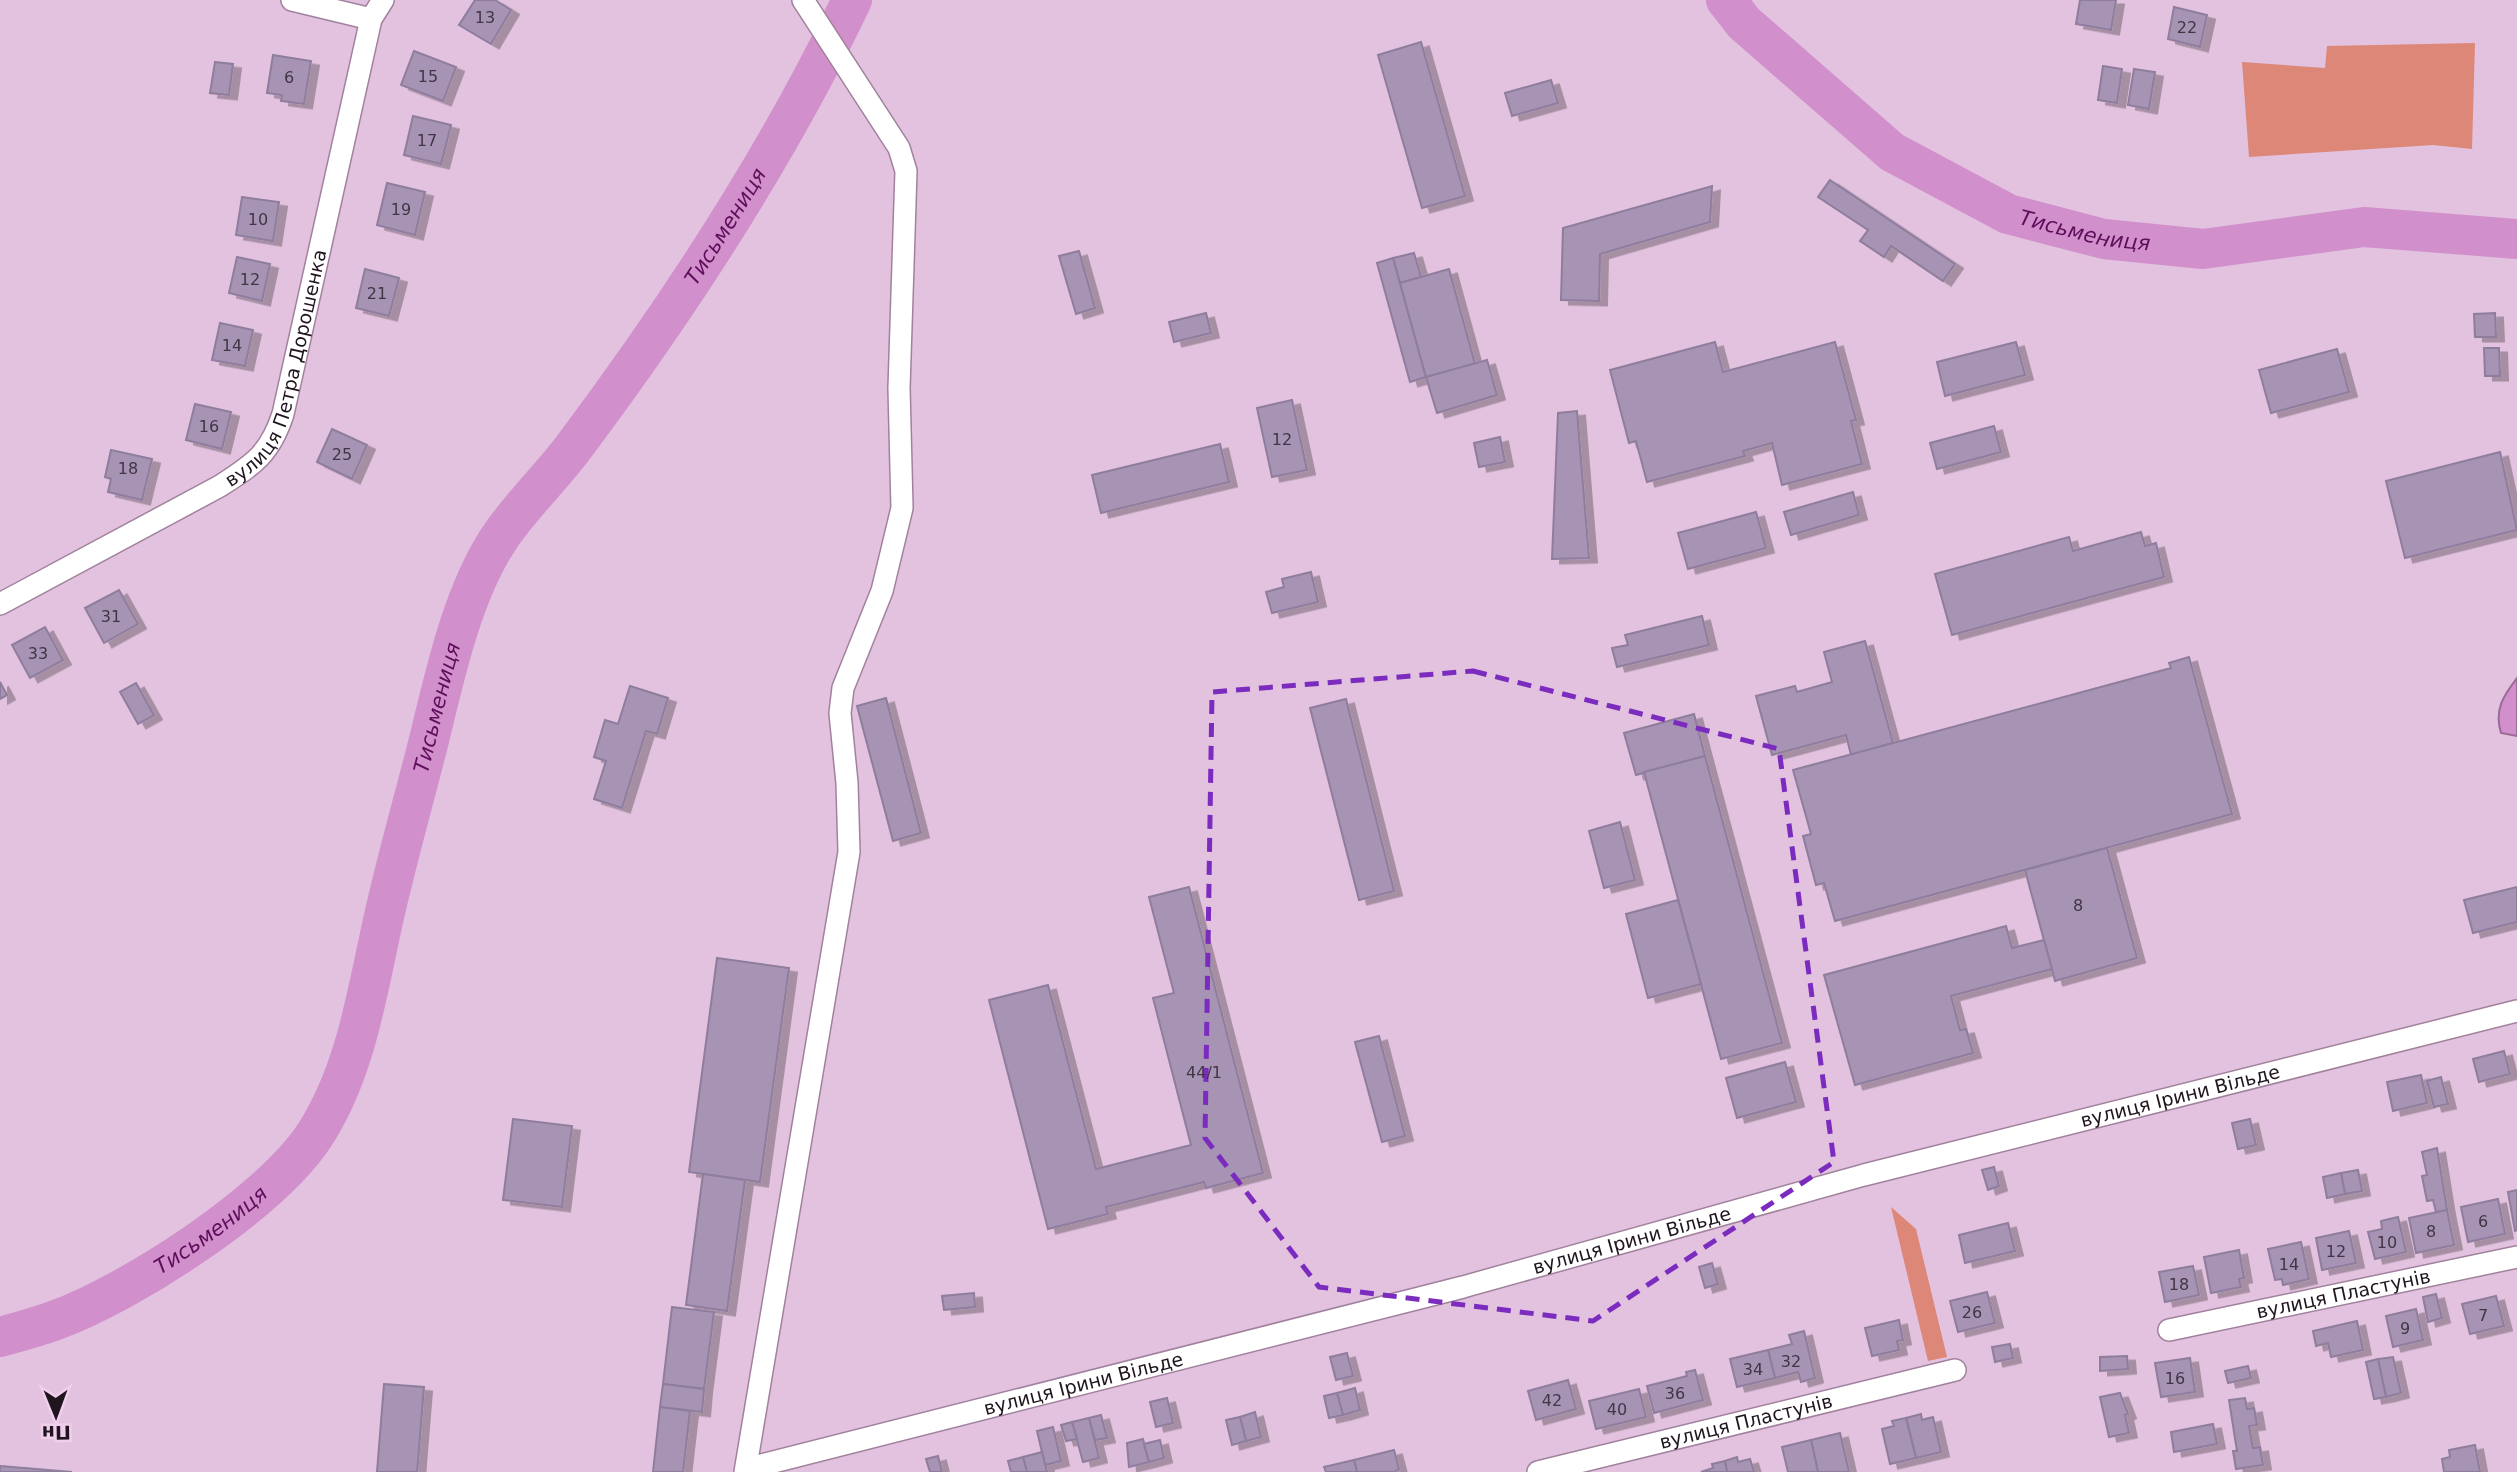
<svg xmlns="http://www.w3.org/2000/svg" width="2517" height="1472" font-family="'DejaVu Sans',sans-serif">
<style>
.green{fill:#dd8779}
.water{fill:#d18fcb;stroke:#9c6a97;stroke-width:2}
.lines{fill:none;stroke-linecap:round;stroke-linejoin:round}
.river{stroke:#d18fcb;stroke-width:40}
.building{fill:#a794b5;stroke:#8f7d9d;stroke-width:2;filter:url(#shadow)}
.minor-casing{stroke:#a1829d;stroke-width:24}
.minor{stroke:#fff;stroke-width:21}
.marked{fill:none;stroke:#7b2cbf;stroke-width:5;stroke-dasharray:14 9;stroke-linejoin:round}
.labels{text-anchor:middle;stroke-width:5;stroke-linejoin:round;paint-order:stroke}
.number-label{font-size:16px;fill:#423544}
.street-label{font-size:19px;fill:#20151f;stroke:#f0cfec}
.water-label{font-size:21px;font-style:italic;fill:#5e0e5b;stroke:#f0cfec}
</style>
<defs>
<filter id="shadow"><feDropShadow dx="8" dy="4.5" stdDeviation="0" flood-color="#0004"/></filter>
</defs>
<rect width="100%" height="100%" fill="#e2c2de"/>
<!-- green -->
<g class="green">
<path d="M2475 43 2472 149 2433 145 2249 157 2242 62 2325 68 2327 46Z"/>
<path d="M1891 1207 1916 1229 1947 1357 1928 1361Z"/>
</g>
<!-- water -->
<path class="water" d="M2517 678V736L2501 733C2494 710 2503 696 2517 678Z"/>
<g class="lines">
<!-- river -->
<g class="river">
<path id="s1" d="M1726 0 1744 23 1892 152 2008 214 2104 239 2203 249 2364 227 2517 239"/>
<path id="s2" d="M0 1337C18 1332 37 1327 56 1320 132 1292 272 1202 316 1133 356 1070 367 993 383 921 396 862 413 803 428 744 444 679 461 597 498 540 520 506 552 477 576 444 680 305 777 157 852 0"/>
</g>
</g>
<!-- building -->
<g class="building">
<path d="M475 0H495L511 10 491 44 459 25Z"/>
<path d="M2080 0H2116L2111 30 2076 24Z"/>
<path d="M2174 7 2207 15 2200 47 2168 39Z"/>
<path d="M1421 42 1465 196 1422 208 1378 55Z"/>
<path d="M414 51 456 67 443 101 401 85Z"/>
<path d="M273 55 311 61 304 104 281 101 282 95 267 93Z"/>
<path d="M215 62 233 64 229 95 210 93Z"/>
<path d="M2103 66 2122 69 2117 103 2098 100Z"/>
<path d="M2134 69 2155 72 2149 109 2128 105Z"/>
<path d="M1551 80 1558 103 1512 116 1505 93Z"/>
<path d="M413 116 451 125 441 164 404 155Z"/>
<path d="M1830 180 1955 264 1943 281 1891 246 1884 257 1860 241 1868 230 1818 197Z"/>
<path d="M387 183 425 192 415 235 377 225Z"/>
<path d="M1712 186 1710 222 1600 254 1599 301 1561 300 1563 228Z"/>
<path d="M242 197 279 202 273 241 236 235Z"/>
<path d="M1079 251 1095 308 1076 314 1059 256Z"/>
<path d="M1414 253 1421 277 1400 283 1393 258Z"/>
<path d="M237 257 270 264 262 301 229 293Z"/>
<path d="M1393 258 1426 377 1410 382 1377 263Z"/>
<path d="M365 269 399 278 389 316 356 308Z"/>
<path d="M1449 269 1475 364 1426 377 1400 283Z"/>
<path d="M1206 313 1211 333 1174 342 1169 322Z"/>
<path d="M2495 313 2496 337H2475L2474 314Z"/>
<path d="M220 323 253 330 245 366 212 360Z"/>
<path d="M1715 342 1723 372 1835 342 1856 420 1851 421 1862 464 1782 485 1772 443 1743 451 1745 456 1647 482 1636 441 1629 443 1610 370Z"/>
<path d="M2016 342 2025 375 1945 396 1937 362Z"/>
<path d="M2484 348H2499L2500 376H2485Z"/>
<path d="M2337 349 2349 392 2271 413 2259 370Z"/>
<path d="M1487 360 1497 395 1437 413 1426 377Z"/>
<path d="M1292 400 1307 470 1272 477 1257 408Z"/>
<path d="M195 404 231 412 222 449 186 440Z"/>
<path d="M1577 411 1589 558 1552 559 1558 413Z"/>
<path d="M1994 426 2001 452 1937 469 1930 443Z"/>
<path d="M332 429 367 445 352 479 317 462Z"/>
<path d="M1500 437 1505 462 1479 467 1474 443Z"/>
<path d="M1220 444 1229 482 1101 513 1092 475Z"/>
<path d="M111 450 152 459 142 500 108 492 111 479 105 477Z"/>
<path d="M2500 452 2517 530 2405 558 2386 481Z"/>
<path d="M1853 492 1859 515 1791 535 1784 512Z"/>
<path d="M1756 512 1766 548 1688 569 1678 533Z"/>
<path d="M2141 532 2145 546 2156 543 2164 577 1952 635 1935 574 2069 537 2073 551Z"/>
<path d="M1311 572 1318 602 1272 613 1266 592 1284 587 1282 579Z"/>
<path d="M119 590 138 624 104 643 85 608Z"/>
<path d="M1702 616 1709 645 1617 667 1612 648 1628 645 1625 635Z"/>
<path d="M45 627 63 660 30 678 12 645Z"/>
<path d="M1865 641 1893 743 1851 755 1846 735 1772 755 1756 696 1795 686 1797 692 1832 682 1824 652Z"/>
<path d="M2189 657 2232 814 1835 921 1824 883 1816 885 1803 836 1811 834 1793 770 2171 668 2169 663Z"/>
<path d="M0 682 7 695 0 699Z"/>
<path d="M136 683 154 715 138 724 120 692Z"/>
<path d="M630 686 668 698 657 734 646 731 622 808 594 799 606 761 594 757 605 720 618 724Z"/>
<path d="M886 698 921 833 893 841 857 706Z"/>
<path d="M1346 699 1394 891 1359 900 1310 708Z"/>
<path d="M1694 714 1705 756 1636 775 1624 733Z"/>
<path d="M1705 756 1782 1043 1721 1059 1644 772Z"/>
<path d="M1620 822 1635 880 1604 888 1589 831Z"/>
<path d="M2107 848 2137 958 2055 981 2025 870Z"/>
<path d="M1189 887 1263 1173 1206 1188 1204 1182 1106 1207 1108 1214 1048 1229 989 1000 1048 985 1096 1169 1191 1145 1153 998 1174 993 1149 897Z"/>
<path d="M2517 887V922L2473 933 2464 900Z"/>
<path d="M1678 900 1701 984 1648 998 1626 914Z"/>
<path d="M2006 926 2012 948 2044 940 2052 969 1951 996 1960 1030 1966 1029 1973 1053 1855 1085 1824 975Z"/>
<path d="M717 958 789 968 760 1182 689 1172Z"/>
<path d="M1379 1036 1405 1136 1382 1142 1355 1042Z"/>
<path d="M2504 1051 2510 1074 2479 1082 2473 1059Z"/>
<path d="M1785 1062 1796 1102 1737 1118 1726 1078Z"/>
<path d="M2421 1075 2427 1103 2393 1111 2387 1082Z"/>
<path d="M2441 1077 2448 1104 2434 1107 2427 1081Z"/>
<path d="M513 1119 572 1126 562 1207 503 1200Z"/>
<path d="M2250 1119 2256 1145 2238 1149 2232 1123Z"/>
<path d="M2437 1148 2447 1210 2436 1212 2433 1200 2427 1201 2422 1176 2427 1175 2422 1152Z"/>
<path d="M1994 1167 1999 1186 1988 1190 1982 1170Z"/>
<path d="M2358 1170 2362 1191 2345 1194 2341 1173Z"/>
<path d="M2341 1173 2345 1194 2327 1198 2323 1177Z"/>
<path d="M703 1174 745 1180 727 1311 686 1305Z"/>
<path d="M2517 1190V1230L2515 1231 2508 1192Z"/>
<path d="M2498 1199 2505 1234 2468 1242 2461 1207Z"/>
<path d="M2447 1210 2454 1245 2416 1253 2409 1218Z"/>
<path d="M2398 1217 2406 1252 2375 1259 2368 1232 2382 1229 2381 1221Z"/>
<path d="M2008 1223 2015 1251 1965 1263 1959 1235Z"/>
<path d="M2349 1231 2356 1263 2322 1270 2316 1238Z"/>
<path d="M2301 1242 2309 1279 2283 1285 2282 1279 2275 1280 2268 1249Z"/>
<path d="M2239 1250 2244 1278 2239 1279 2241 1287 2211 1293 2204 1257Z"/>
<path d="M1712 1263 1718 1284 1705 1288 1699 1267Z"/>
<path d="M2193 1266 2199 1295 2165 1302 2159 1272Z"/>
<path d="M1987 1292 1995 1323 1958 1332 1950 1301Z"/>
<path d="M974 1293 975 1307 944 1310 942 1296Z"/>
<path d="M2436 1294 2442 1318 2428 1322 2423 1297Z"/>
<path d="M2496 1296 2504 1326 2470 1334 2462 1304Z"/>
<path d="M672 1307 714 1312 704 1389 663 1384Z"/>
<path d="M2416 1309 2423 1340 2393 1347 2386 1316Z"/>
<path d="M1899 1320 1903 1340 1897 1341 1899 1350 1872 1356 1865 1328Z"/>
<path d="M2357 1321 2363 1350 2331 1357 2328 1343 2316 1346 2313 1331Z"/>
<path d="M1804 1331 1815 1378 1801 1382 1798 1372 1775 1378 1768 1350 1792 1344 1789 1335Z"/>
<path d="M2010 1344 2013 1358 1995 1362 1992 1347Z"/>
<path d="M1768 1350 1775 1378 1737 1387 1730 1359Z"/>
<path d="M1347 1353 1353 1376 1336 1380 1330 1357Z"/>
<path d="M2127 1356 2128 1369 2100 1371V1357Z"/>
<path d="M2393 1357 2401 1393 2386 1397 2378 1359Z"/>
<path d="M2190 1358 2195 1392 2161 1397 2155 1363Z"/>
<path d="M2378 1359 2386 1397 2374 1399 2366 1362Z"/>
<path d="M2248 1366 2251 1378 2228 1383 2225 1371Z"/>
<path d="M1695 1370 1703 1400 1654 1413 1647 1386 1687 1376 1686 1372Z"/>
<path d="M1568 1380 1576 1409 1536 1420 1528 1391Z"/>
<path d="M384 1384 424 1387 417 1472H377Z"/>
<path d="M663 1384 704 1389 702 1412 660 1407Z"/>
<path d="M1355 1388 1360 1410 1343 1415 1337 1393Z"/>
<path d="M1639 1389 1646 1417 1596 1429 1589 1401Z"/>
<path d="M1337 1393 1343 1415 1329 1418 1324 1396Z"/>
<path d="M2120 1393 2128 1414 2125 1415 2129 1433 2109 1437 2100 1397Z"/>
<path d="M1167 1398 1173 1423 1156 1427 1150 1402Z"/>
<path d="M2245 1398 2247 1409 2254 1408 2257 1425 2249 1426 2253 1448 2260 1447 2263 1465 2236 1469 2233 1451H2237L2229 1400Z"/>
<path d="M660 1407 690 1411 683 1472H653Z"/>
<path d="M1255 1412 1261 1437 1246 1441 1240 1417Z"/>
<path d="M1921 1414 1922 1420 1933 1417 1941 1452 1916 1458 1906 1418Z"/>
<path d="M1101 1415 1107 1438 1095 1440 1089 1418Z"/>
<path d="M1240 1417 1246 1441 1232 1445 1226 1420Z"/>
<path d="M1089 1418 1099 1458 1083 1462 1072 1422Z"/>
<path d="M1906 1418 1916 1458 1890 1464 1882 1429 1894 1426 1892 1421Z"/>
<path d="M1072 1422 1077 1439 1066 1441 1061 1425Z"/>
<path d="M2213 1424 2217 1444 2174 1452 2171 1432Z"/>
<path d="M1053 1427 1061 1461 1045 1465 1037 1431Z"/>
<path d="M1840 1433 1849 1472H1818L1811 1440Z"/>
<path d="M1143 1439 1149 1462 1129 1467 1127 1443Z"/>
<path d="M1160 1440 1164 1458 1149 1462 1144 1444Z"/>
<path d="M1811 1440 1818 1472H1788L1782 1447Z"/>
<path d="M2475 1445 2480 1472H2444L2442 1459 2450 1457 2449 1450Z"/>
<path d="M1394 1450 1399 1469 1394 1472H1357L1354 1460Z"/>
<path d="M1042 1452 1047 1472H1027L1023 1457Z"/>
<path d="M938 1456 942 1472H930L926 1459Z"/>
<path d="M1023 1457 1027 1472H1011L1008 1461Z"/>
<path d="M1737 1457 1738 1462 1750 1459 1754 1472H1727L1725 1461Z"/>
<path d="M1354 1460 1357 1472H1326L1324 1467Z"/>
<path d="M1725 1461 1727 1472H1701L1713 1468 1712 1464Z"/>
<path d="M0 1466 72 1472H0Z"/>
</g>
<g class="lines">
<defs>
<g id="minor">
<path d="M292 0 371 19"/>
<path id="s3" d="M0 604 220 486C254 464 270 454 283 414L371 19 383 0"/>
<path id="s4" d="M2169 1330 2517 1257"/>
<path id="s5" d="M746 1469 1463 1287 1864 1175 2517 1011"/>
<path d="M745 1472 849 852 847 783 840 713 843 688 882 591 902 508 899 388 906 171 899 148 803 0"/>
<path id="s6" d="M1538 1472 1955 1370"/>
</g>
</defs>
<!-- minor casing -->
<use href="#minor" class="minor-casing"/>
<!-- minor -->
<use href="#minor" class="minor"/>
</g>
<!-- marked area -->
<path class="marked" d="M1473 671 1779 749 1834 1162 1593 1321 1319 1287 1205 1138 1212 692Z"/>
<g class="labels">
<!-- number labels -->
<g class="number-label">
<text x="485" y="23">13</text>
<text x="2187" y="33">22</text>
<text x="428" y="82">15</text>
<text x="289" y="83">6</text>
<text x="427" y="146">17</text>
<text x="401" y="215">19</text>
<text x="258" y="225">10</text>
<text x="250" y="285">12</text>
<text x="377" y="299">21</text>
<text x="232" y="351">14</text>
<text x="209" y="432">16</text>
<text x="1282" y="445">12</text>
<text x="342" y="460">25</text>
<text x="128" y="474">18</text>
<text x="111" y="622">31</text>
<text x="38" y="659">33</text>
<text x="2078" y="911">8</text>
<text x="1204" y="1078">44/1</text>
<text x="2483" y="1227">6</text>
<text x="2431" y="1237">8</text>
<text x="2387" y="1248">10</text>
<text x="2336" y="1257">12</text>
<text x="2289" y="1270">14</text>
<text x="2179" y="1290">18</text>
<text x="1972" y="1318">26</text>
<text x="2483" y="1321">7</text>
<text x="2405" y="1334">9</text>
<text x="1791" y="1367">32</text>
<text x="1753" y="1375">34</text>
<text x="2175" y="1384">16</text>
<text x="1675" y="1399">36</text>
<text x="1552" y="1406">42</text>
<text x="1617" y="1415">40</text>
</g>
<!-- street labels -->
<g class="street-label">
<text dy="7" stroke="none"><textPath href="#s3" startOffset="387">вулиця Петра Дорошенка</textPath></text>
<text dy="7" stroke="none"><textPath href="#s5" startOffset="1482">вулиця Ірини Вільде</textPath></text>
<text dy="7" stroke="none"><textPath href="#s5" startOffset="915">вулиця Ірини Вільде</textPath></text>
<text dy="7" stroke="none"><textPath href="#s4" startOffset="178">вулиця Пластунів</textPath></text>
<text dy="7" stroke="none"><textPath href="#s5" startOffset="348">вулиця Ірини Вільде</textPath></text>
<text dy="7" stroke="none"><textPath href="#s6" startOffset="214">вулиця Пластунів</textPath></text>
</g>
<!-- water labels -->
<g class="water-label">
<text dy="7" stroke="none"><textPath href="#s2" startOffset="1393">Тисьмениця</textPath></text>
<text dy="7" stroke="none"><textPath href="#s1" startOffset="436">Тисьмениця</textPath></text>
<text dy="7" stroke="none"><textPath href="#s2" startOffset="826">Тисьмениця</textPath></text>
<text dy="7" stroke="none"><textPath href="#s2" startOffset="238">Тисьмениця</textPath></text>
</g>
</g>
<!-- north arrow -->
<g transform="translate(56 1416) rotate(179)" stroke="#f0cfec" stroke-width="5" paint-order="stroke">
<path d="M0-5L12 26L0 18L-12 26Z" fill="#20151f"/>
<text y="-10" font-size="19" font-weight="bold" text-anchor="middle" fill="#20151f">Пн</text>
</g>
</svg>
